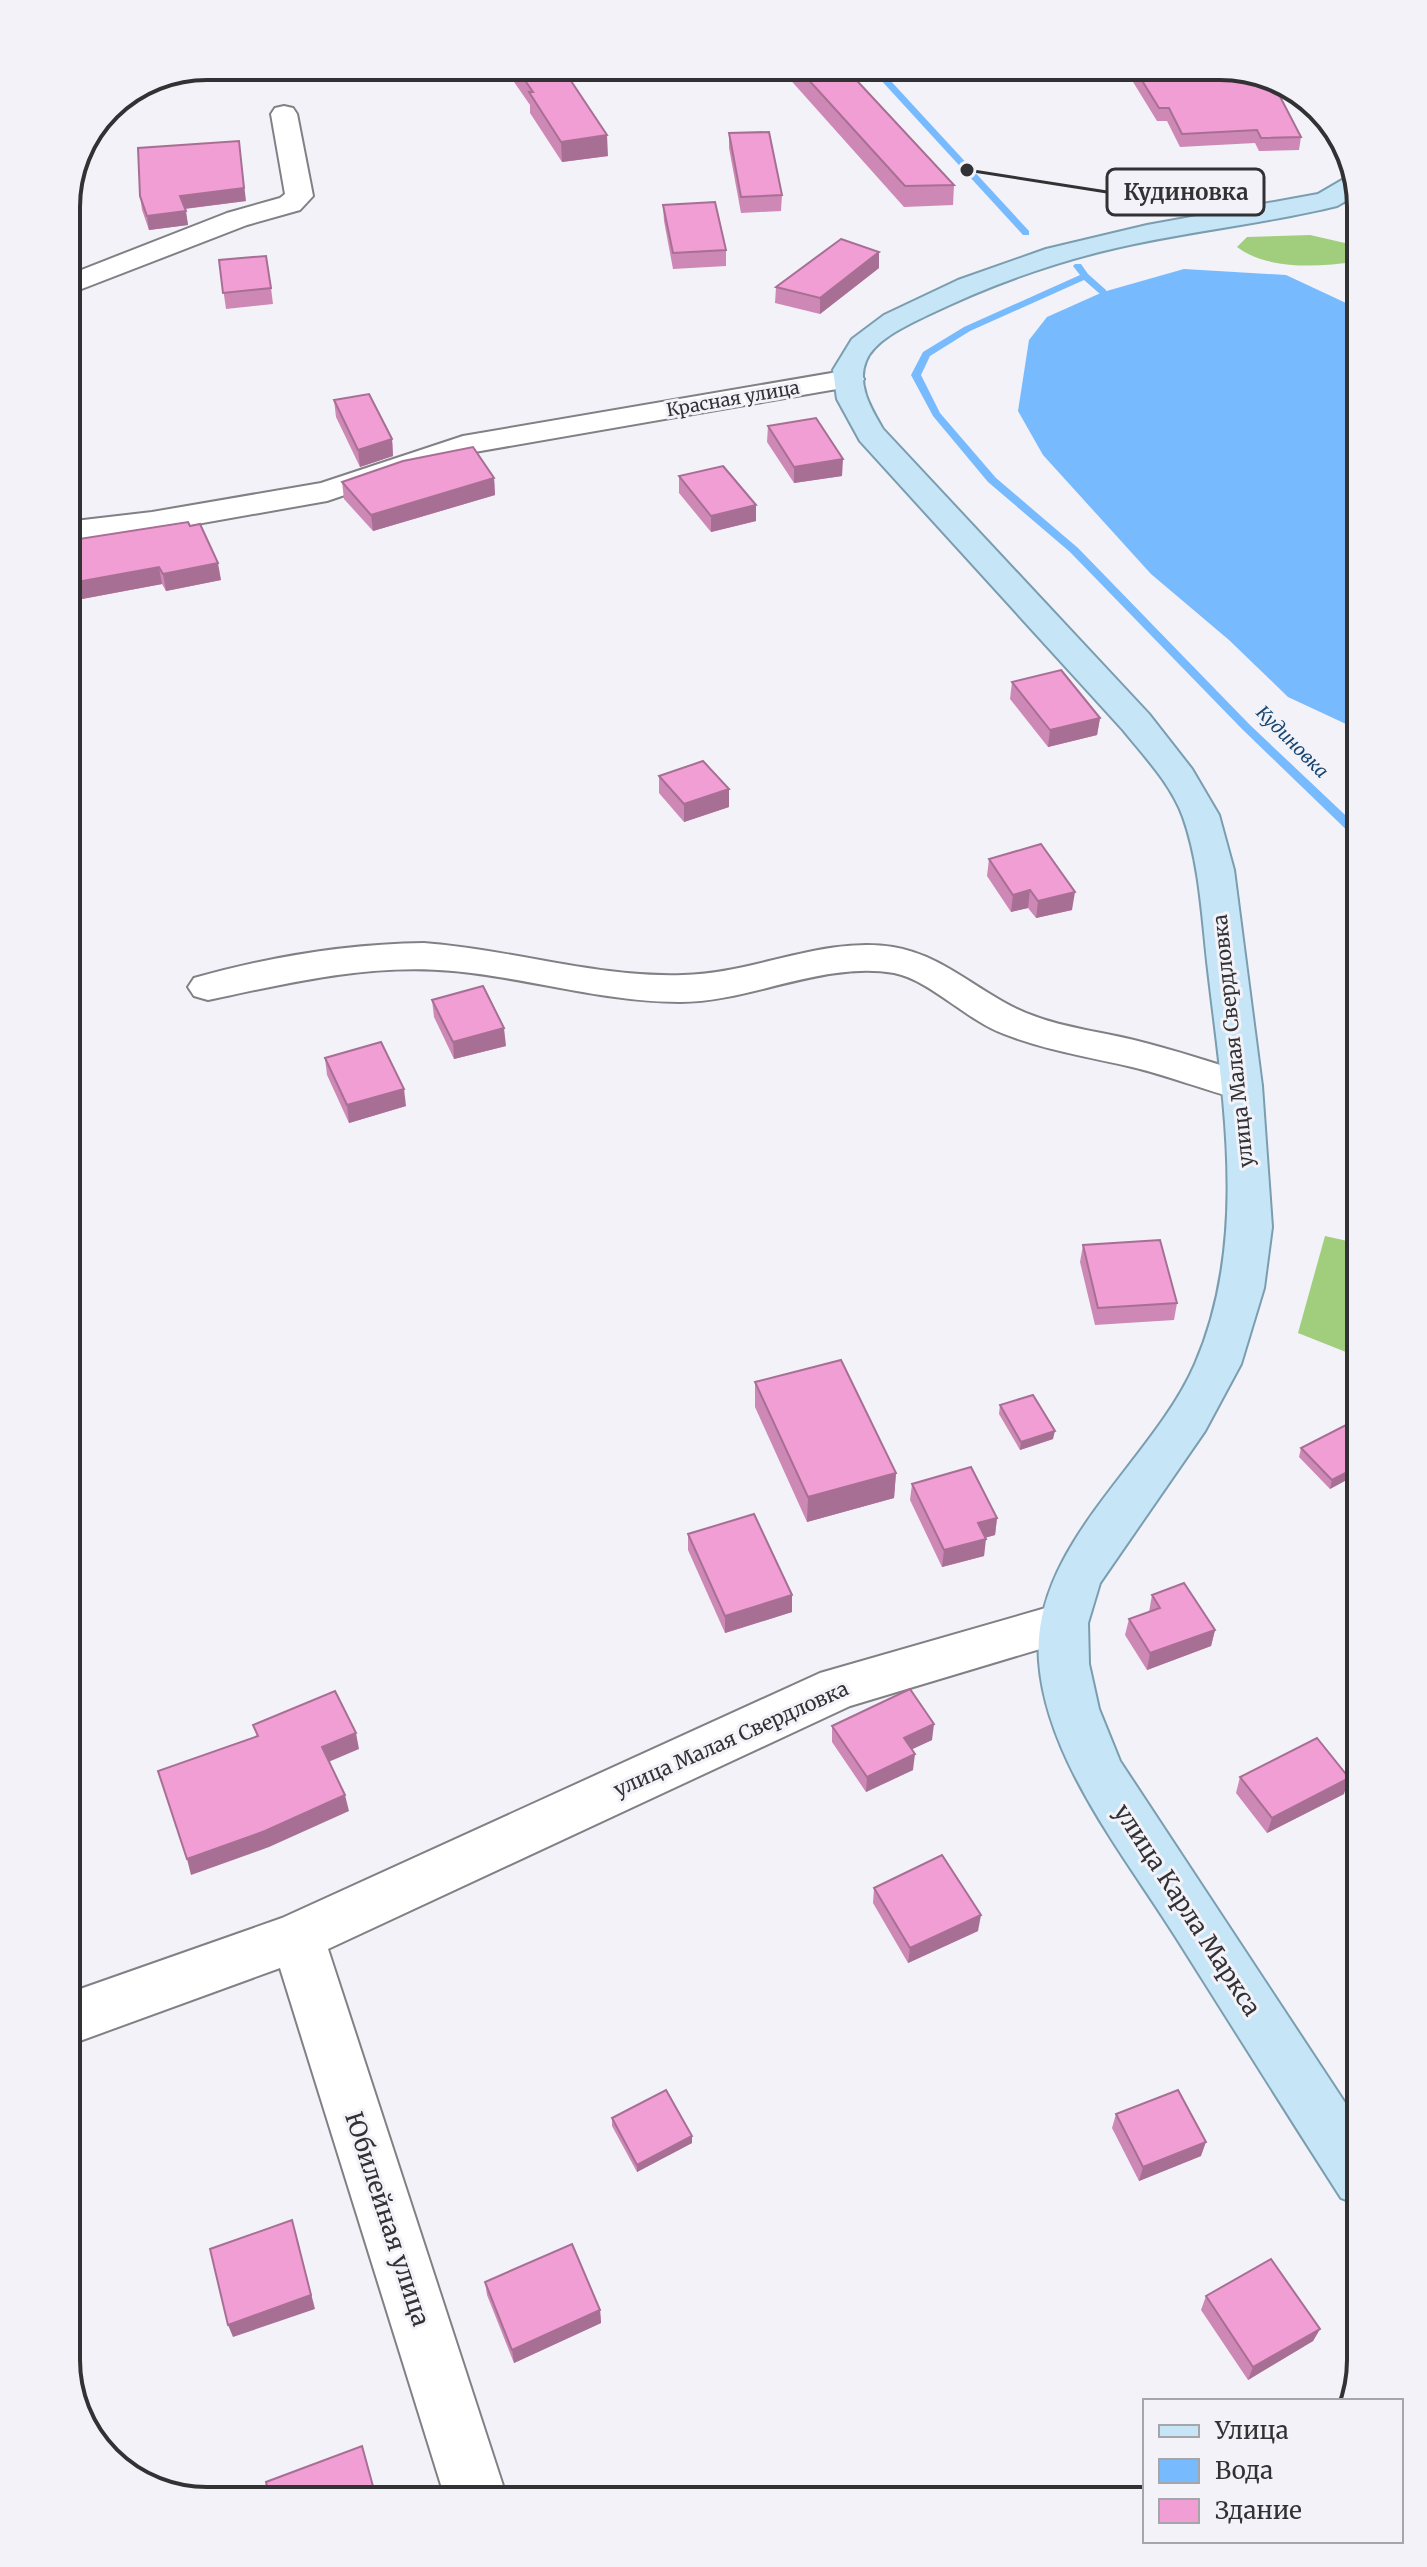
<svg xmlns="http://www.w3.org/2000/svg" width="1427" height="2567" font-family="Merriweather,serif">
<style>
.forest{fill:#a1ce7c}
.water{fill:#78bafe}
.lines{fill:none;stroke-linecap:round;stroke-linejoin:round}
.stream{fill:#78bafe;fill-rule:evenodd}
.minor-casing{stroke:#808085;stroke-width:4}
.major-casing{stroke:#7a9daf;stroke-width:4}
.minor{fill:#fff;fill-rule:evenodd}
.major{fill:#c6e6f7;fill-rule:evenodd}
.wall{fill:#ce88b6}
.shaded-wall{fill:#a86f94}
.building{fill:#f09ed4;stroke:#a86f94;stroke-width:2}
.labels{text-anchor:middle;stroke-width:6;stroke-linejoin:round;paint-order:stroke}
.far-street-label{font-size:18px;fill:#323234;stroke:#f2f2f8}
.far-water-label{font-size:18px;font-style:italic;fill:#184671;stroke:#f2f2f8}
.street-label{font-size:20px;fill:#323234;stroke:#f2f2f8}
.near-street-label{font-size:24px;fill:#323234;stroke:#f2f2f8}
.rim{fill:none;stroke:#323234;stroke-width:4}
.leader{fill:none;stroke:#323234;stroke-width:3}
.callout-dot{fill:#323234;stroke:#f2f2f8;stroke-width:3}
.callout{fill:#f2f2f8;stroke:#323234;stroke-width:3}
.callout-label{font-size:22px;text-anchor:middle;font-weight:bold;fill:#323234}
</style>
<rect width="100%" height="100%" fill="#f2f2f8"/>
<!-- forest -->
<g class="forest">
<path d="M1310 235 1345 243 1354 262C1318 267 1267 270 1237 247L1247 237Z"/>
<path d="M1325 1236 1361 1244V1358L1298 1333Z"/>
</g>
<!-- water -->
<path class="water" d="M1184 269 1286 275 1361 310V731L1288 697 1229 640 1151 574 1043 455 1018 411 1029 340 1047 317 1103 292Z"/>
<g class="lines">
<!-- stream -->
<g class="stream">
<path d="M868 66H877L1029 231V235H1023Z"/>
<path d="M1075 264H1081L1088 274 1106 290V294H1100L1084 280 970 331 930 356 921 375 940 413 996 478 1078 548 1250 725 1361 830V841L1357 840 1242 729 1070 552 988 482 933 416 911 375 923 352 964 327 1080 275 1073 266Z"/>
</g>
<defs>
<g id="minor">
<path d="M284 106 293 108 297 114 313 196 300 210 247 225 66 295V276L227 213 280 198 285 194 271 114 275 108Z"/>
<path d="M849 370 860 373 864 379 860 385 469 453 327 501 152 532 66 542V522L152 512 321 483 463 436Z"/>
<path d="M424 943C510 949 596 978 683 975 753 974 823 936 893 947 948 956 983 998 1034 1016 1066 1028 1101 1032 1134 1040 1175 1050 1216 1064 1256 1076L1262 1086 1256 1096 1242 1100C1205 1090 1169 1076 1132 1067 1089 1057 1045 1050 1004 1034 966 1020 930 980 894 973 822 961 751 1002 680 1002 603 1002 529 978 453 971 370 963 288 983 208 1000L194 996 188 987 194 978C268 957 347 944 424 943Z"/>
<path d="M1063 1603 1080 1609 1088 1623 1080 1637 850 1706 328 1949 508 2501H446L280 1968 66 2046V1994L282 1918 820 1673Z"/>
</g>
<path id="major" d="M1354 173 1358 194 1337 206C1264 224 1189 231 1116 248 1051 263 988 286 928 315 908 325 875 339 866 361 856 385 872 410 883 429L1149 714 1192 769 1219 815 1234 870 1262 1086 1272 1227 1264 1288 1241 1364 1205 1431 1100 1583 1088 1623 1089 1664 1099 1709 1120 1761 1361 2127V2206L1341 2198C1285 2111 1230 2023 1175 1936 1124 1855 1046 1759 1039 1661 1031 1545 1152 1463 1195 1364 1249 1240 1223 1099 1208 970 1202 919 1200 865 1183 817 1171 784 1144 756 1123 730L860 441 837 399 833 370 852 339 884 315 958 280 1046 249 1147 225 1318 194Z"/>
</defs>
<!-- minor casing -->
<use href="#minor" class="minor-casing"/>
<!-- major casing -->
<use href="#major" class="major-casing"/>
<!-- minor -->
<use href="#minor" class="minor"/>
<!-- major -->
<use href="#major" class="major"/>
</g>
<!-- wall -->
<g class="wall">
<path d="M503 66H561L608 156 562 162 530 113V105Z"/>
<path d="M704 66H754V72L714 78Z"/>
<path d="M778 66H855L857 81 954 185 953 205 904 207Z"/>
<path d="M1131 66H1230L1281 84 1274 85 1301 137 1299 150 1259 151 1255 143 1180 147 1167 121H1157L1130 77Z"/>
<path d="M729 133 782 195 781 211 741 213 729 148Z"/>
<path d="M140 196 246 201 185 209 188 225 149 230 142 210Z"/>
<path d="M663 205 726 250V266L673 269 664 221Z"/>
<path d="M879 252V268L820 314 775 303 776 287Z"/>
<path d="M219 260 271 288 273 304 226 309Z"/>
<path d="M334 400 392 439 393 456 360 467 336 417Z"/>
<path d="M768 426 842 476 794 483 767 442Z"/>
<path d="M679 476 756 521 711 532 679 493Z"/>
<path d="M494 478 495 495 373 531 344 499 342 482Z"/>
<path d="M190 526 221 580 166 591 162 584 66 602V541Z"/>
<path d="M1012 682 1100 718 1097 735 1048 747 1010 699Z"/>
<path d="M659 776 729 789V807L684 822 659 793Z"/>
<path d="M989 859 1072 910 1036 918 1028 908 1011 912 987 876Z"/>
<path d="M432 1000 506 1046 454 1059 434 1017Z"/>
<path d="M1357 1055H1361V1094L1353 1072Z"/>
<path d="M325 1058 406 1106 349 1123 327 1075Z"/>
<path d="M1083 1245 1177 1303 1174 1320 1095 1325 1080 1262Z"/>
<path d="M755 1382 896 1473 894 1498 807 1522 755 1407Z"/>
<path d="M1000 1405 1053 1439 1020 1450 999 1414Z"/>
<path d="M1361 1440V1472L1330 1489 1299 1457 1301 1448Z"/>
<path d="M912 1484 997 1518 995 1535 985 1538 984 1556 942 1567 910 1500Z"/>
<path d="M688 1534 792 1595V1612L725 1633 688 1550Z"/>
<path d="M1152 1595 1215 1630 1211 1646 1147 1670 1125 1635 1129 1619 1149 1612Z"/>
<path d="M832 1726 932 1740 912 1749 913 1770 866 1792 832 1742Z"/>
<path d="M1240 1777 1344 1794 1267 1833 1236 1793Z"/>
<path d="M874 1888 978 1931 908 1963 873 1903Z"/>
<path d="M1361 1934V1968L1349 1952 1355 1937Z"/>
<path d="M1116 2114 1201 2156 1139 2181 1112 2128Z"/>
<path d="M612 2118 692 2143 637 2172 612 2126Z"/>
<path d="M485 2282 600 2310 601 2323 514 2363 487 2295Z"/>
<path d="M1206 2296 1320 2329 1313 2341 1248 2380 1201 2310Z"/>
</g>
<!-- shaded-wall -->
<g class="shaded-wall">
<path d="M714 66H754V72L714 78Z"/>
<path d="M858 69 857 88 847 70Z"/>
<path d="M607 135 608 156 562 162 561 142Z"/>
<path d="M239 141 246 201 182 209 180 196Z"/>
<path d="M186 211 188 225 149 230 147 216Z"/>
<path d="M879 252V268L820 314V298Z"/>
<path d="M392 439 393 456 360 467 358 450Z"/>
<path d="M843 459 842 476 794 483V467Z"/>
<path d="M494 478 495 495 373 531 371 515Z"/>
<path d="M756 505V521L711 532V516Z"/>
<path d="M218 563 221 580 166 591 163 574Z"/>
<path d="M159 567 162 584 66 602V584Z"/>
<path d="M1100 718 1097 735 1048 747 1050 730Z"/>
<path d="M729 789V807L684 822V804Z"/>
<path d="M1030 890 1028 908 1011 912 1013 895Z"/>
<path d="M1075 892 1072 910 1036 918 1038 901Z"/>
<path d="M504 1028 506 1046 454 1059 453 1042Z"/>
<path d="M404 1089 406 1106 349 1123 347 1105Z"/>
<path d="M1055 1431 1053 1439 1020 1450 1021 1442Z"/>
<path d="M1361 1465V1472L1330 1489 1332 1480Z"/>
<path d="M896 1473 894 1498 807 1522 808 1497Z"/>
<path d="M997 1518 995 1535 976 1540 978 1523Z"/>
<path d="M986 1539 984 1556 942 1567 944 1550Z"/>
<path d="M792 1595V1612L725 1633V1616Z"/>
<path d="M1215 1630 1211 1646 1147 1670 1150 1653Z"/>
<path d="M934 1724 932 1740 902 1754 904 1738Z"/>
<path d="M356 1733 359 1749 326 1763 322 1747Z"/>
<path d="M915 1754 913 1770 866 1792 867 1777Z"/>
<path d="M1349 1778 1344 1794 1267 1833 1272 1818Z"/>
<path d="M345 1795 349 1811 269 1847 191 1875 187 1859Z"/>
<path d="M981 1915 978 1931 908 1963 910 1948Z"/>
<path d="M692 2136V2143L637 2172V2165Z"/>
<path d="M1206 2142 1201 2156 1139 2181 1143 2167Z"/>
<path d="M296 2234 315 2309 233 2337 228 2325Z"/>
<path d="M600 2310 601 2323 514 2363 512 2350Z"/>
<path d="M1320 2329 1313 2341 1248 2380 1253 2367Z"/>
</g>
<!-- building -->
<g class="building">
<path d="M515 66H561L607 135 561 142 529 92H533Z"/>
<path d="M796 66H855L858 69 847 70 954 185 905 186Z"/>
<path d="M1133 66H1230L1272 81 1301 137 1261 138 1257 130 1182 134 1169 108H1159Z"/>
<path d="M769 132 782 195 741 197 729 133Z"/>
<path d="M239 141 244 188 180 196 186 211 147 216 140 196 138 148Z"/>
<path d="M715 202 726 250 673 253 663 205Z"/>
<path d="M841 239 879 252 820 298 776 287Z"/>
<path d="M266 256 271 288 223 293 219 260Z"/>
<path d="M369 394 392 439 358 450 334 400Z"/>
<path d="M816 418 843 459 794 467 768 426Z"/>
<path d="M473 447 494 478 371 515 342 482 403 461Z"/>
<path d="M723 466 756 505 711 516 679 476Z"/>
<path d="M188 522 190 526 200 524 218 563 163 574 159 567 66 584V541Z"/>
<path d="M1061 670 1100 718 1050 730 1012 682Z"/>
<path d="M703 761 729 789 684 804 659 776Z"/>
<path d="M1041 844 1075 892 1038 901 1030 890 1013 895 989 859Z"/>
<path d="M483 986 504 1028 453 1042 432 1000Z"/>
<path d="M381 1042 404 1089 347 1105 325 1058Z"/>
<path d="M1357 1055H1361V1065Z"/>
<path d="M1160 1240 1177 1303 1098 1308 1083 1245Z"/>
<path d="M841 1360 896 1473 808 1497 755 1382Z"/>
<path d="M1033 1395 1055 1431 1021 1442 1000 1405Z"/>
<path d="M1346 1425 1361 1440V1465L1332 1480 1301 1448Z"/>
<path d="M971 1467 997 1518 978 1523 986 1539 944 1550 912 1484Z"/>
<path d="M754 1514 792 1595 725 1616 688 1534Z"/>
<path d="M1184 1583 1215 1630 1150 1653 1129 1619 1160 1608 1152 1595Z"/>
<path d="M910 1689 934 1724 904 1738 915 1754 867 1777 832 1726Z"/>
<path d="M335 1691 356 1733 322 1747 345 1795 265 1831 187 1859 158 1771 258 1736 253 1725Z"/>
<path d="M1317 1738 1349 1778 1272 1818 1240 1777Z"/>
<path d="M942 1855 981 1915 910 1948 874 1888Z"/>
<path d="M1361 1934V1945L1355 1937Z"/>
<path d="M666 2090 692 2136 637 2165 612 2118Z"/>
<path d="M1178 2090 1206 2142 1143 2167 1116 2114Z"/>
<path d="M292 2220 311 2295 228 2325 210 2249Z"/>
<path d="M572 2244 600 2310 512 2350 485 2282Z"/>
<path d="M1271 2259 1320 2329 1253 2367 1206 2296Z"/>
<path d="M362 2446 377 2501H270L266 2482Z"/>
</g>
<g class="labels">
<!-- far-street labels -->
<g class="far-street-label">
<text transform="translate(733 399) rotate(-10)" y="6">Красная улица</text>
</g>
<!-- far-water labels -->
<g class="far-water-label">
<text transform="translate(1292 742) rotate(45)" y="6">Кудиновка</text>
</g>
<!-- street labels -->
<g class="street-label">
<text transform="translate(1233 1041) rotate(-96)" y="7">улица Малая Свердловка</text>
<text transform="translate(731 1739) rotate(-24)" y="7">улица Малая Свердловка</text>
</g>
<!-- near-street labels -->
<g class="near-street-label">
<text transform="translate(1187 1910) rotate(57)" y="8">улица Карла Маркса</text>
<text transform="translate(387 2219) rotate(72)" y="8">Юбилейная улица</text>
</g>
</g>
<!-- crop -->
<path d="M0 0H1427V2567H0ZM207 80H1220A127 127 0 0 1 1347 207V2360A127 127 0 0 1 1220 2487H207A127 127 0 0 1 80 2360V207A127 127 0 0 1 207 80Z" fill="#f2f2f8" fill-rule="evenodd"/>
<path class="rim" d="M207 80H1220A127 127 0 0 1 1347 207V2360A127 127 0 0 1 1220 2487H207A127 127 0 0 1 80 2360V207A127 127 0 0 1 207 80Z"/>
<!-- callouts -->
<path class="leader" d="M967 170L1107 192"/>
<circle class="callout-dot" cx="967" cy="170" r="8"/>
<rect class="callout" x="1107" y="169" width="157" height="46" rx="8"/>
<g class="callout-label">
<text x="1186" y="200">Кудиновка</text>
</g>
<!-- legend -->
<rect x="1143" y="2399" width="260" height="144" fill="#f2f2f8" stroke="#a5a5aa" stroke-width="2"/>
<rect x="1159" y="2425" width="40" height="12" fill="#c6e6f7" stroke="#a5a5aa" stroke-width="2"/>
<text x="1215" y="2439" font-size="24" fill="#323234">Улица</text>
<rect x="1159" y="2459" width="40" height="24" fill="#78bafe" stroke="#a5a5aa" stroke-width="2"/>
<text x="1215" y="2479" font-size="24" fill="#323234">Вода</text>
<rect x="1159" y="2499" width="40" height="24" fill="#f09ed4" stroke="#a5a5aa" stroke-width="2"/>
<text x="1215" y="2519" font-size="24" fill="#323234">Здание</text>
</svg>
